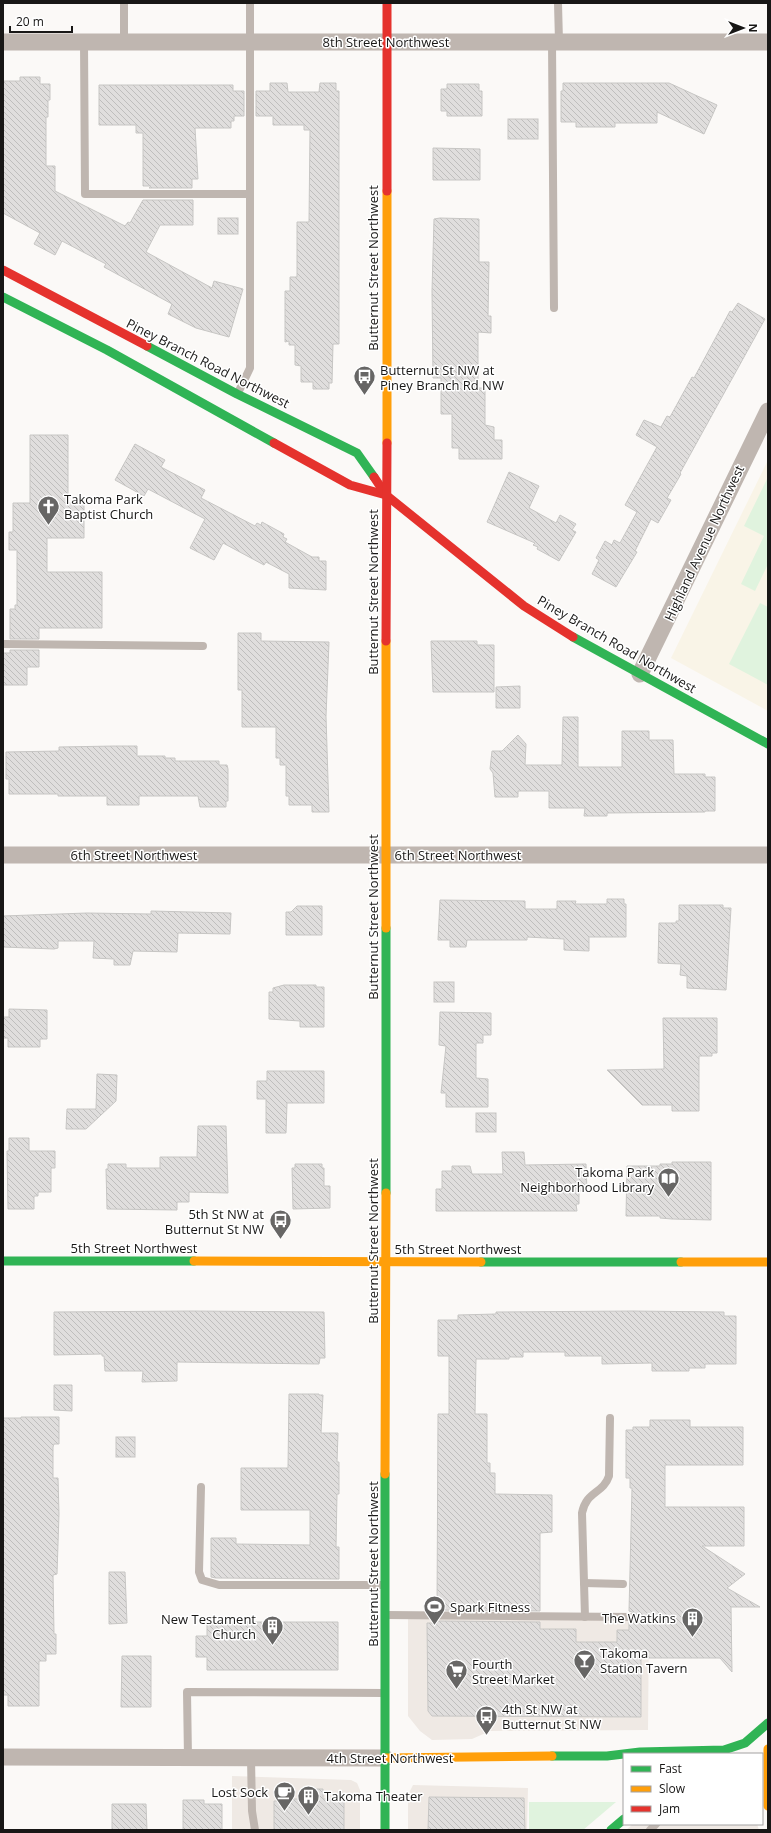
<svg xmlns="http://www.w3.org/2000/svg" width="771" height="1833" font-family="'Open Sans',sans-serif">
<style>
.built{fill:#efe9e4}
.education{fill:#f9f4e7}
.park{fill:#e0f3de}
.building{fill:url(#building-back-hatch);stroke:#c7c6c4}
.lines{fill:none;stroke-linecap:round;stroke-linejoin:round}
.lane{stroke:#bfb6b0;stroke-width:8}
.street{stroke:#bfb6b0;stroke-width:17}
.fast{stroke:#30b455;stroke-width:9}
.slow{stroke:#ff9f0a;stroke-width:9}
.jam{stroke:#e5322d;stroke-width:9}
.labels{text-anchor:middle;stroke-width:3;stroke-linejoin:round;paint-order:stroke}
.street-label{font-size:13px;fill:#181716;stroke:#fff}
.poi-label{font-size:13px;fill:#181716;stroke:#fff;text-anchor:start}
</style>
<defs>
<pattern id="building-back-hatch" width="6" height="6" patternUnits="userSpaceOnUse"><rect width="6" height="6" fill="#e0dedd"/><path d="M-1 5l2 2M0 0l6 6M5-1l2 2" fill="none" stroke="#bfbebd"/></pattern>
</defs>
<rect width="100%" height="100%" fill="#fbf9f7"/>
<!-- built -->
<g class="built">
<path d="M408 1617 649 1619 648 1730 490 1731 472 1739 432 1740 420 1731 408 1716Z"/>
<path d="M232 1776 351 1780 357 1783 360 1790V1830H232Z"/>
<path d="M413 1785 528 1788 527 1830H408V1795Z"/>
<path d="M633 1824H757L759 1830H626Z"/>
</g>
<!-- education -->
<path class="education" d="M768 460V711L671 658Z"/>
<!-- park -->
<g class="park">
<path d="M767 479 768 564 755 591 741 584 764 536 744 526Z"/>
<path d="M760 603 768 607V685L729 664Z"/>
<path d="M529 1802H616L583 1830H529Z"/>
</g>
<!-- building -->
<g class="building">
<path d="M20 77H40V84H50V100H48V117H46V166H55V191L125 226 128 222 130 223 143 200H193V225H160L146 252 212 288 214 281 243 289 229 337 196 328 168 314 172 304 104 267 106 264 62 241 55 255 34 244 40 233 3 213V84L4 81H20Z"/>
<path d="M270 83H287L288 92H319L320 83H336V91H339V344H333L332 383H329V389H313V382H301V366L295 365V345H289V341L285 342V291H290V277H297V222H309L310 130H304V125H273V116H256V91H270Z"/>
<path d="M563 83H669L717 105 704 134 657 112V123H615V127H576V122H561V91H563Z"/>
<path d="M447 84H479V91H482V116H447V111H441V89H447Z"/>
<path d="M99 85H233V91H244V116H234V121H231V128H195L198 179H192V188H149L151 186H143V133H136V125H99Z"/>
<rect x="508" y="119" width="30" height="20"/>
<path d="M433 148 480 149V180H433Z"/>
<rect x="218" y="218" width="20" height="16"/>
<path d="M440 218 479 219V262H489L488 316H491V333L478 332V388H485V425L494 427V440H502V459H459V448H452V414H441V378H433L432 291 434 219Z"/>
<path d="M738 303 765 319 680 473 681 474 667 498 671 500 658 523 651 519 635 551 637 552 616 587 592 574 599 560 596 558 605 541 612 545 614 540 620 543 637 512 625 505 657 447 636 435 644 420 661 427 667 416 670 417 692 377 694 378 730 311 732 312Z"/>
<path d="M30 435H68V503H84V538H47V572H102V628H39V639H10V609H15V605H17V550H9V532H13V503H30Z"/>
<path d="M135 444 165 460 161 467 205 490 201 498 255 526 257 523 261 525 262 522 284 534 283 537 287 539 285 542 312 557H319V561H326V590L289 588V574L266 562 264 565 223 543 214 560 190 548 205 519 148 489 144 496 115 480Z"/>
<path d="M509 472 539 486 529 508 556 523 560 515 576 524 572 530 576 532 559 561 537 549 538 547 533 545 535 543 487 522Z"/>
<path d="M238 633H261V641L329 642 326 716 329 812H312V805H289V796H286V765H280V758H276V727H242V690H238Z"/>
<path d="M431 641H477V645H494V692H433Z"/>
<path d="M10 650H39V667H27V685H3V653H10Z"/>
<path d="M520 686V708H496V687Z"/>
<path d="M563 717H578V767H622V731H649V740H673L674 774H705V777H715V811H705V812L607 813V816H584L585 808H549V791H518V797H495L493 773 490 769 492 751H502L518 735 526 744 525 765H562Z"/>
<path d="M115 746H137V756H165V758H175V761H219V765H227L228 769V801H226V807H200L198 796H139V805H107V796H58V794H9V779H6V752L59 751V747Z"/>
<path d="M607 899H624V904H626V937H589V951L564 950V939L527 937V940H467L466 947H450V940H438L440 900 525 901V909H557V901H576L575 904H607Z"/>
<path d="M679 905H723V908H731L726 990 687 988V976L680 975 681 964 658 963 659 923H676V921H679Z"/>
<path d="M297 906H322V935H286V912H291Z"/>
<path d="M151 911 231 913 230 934 178 933 177 952 133 951 130 965H114V959L93 958 94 941H58V948L54 949 3 947V916L87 913 151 914Z"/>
<rect x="434" y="982" width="20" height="20"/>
<path d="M284 985H316V987H324V1027H300V1021L269 1019V992H273V988Z"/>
<path d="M9 1009 47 1010V1039H40V1047H8V1038H3V1017H9Z"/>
<path d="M440 1012 491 1013V1035H483V1043H476V1078L488 1079V1107H446V1093H441L446 1046 439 1045Z"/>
<path d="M663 1018H717V1053H712V1056H699V1111H672V1105H642L607 1070 664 1069Z"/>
<path d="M267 1071H324V1103H287L286 1133H266V1099H257V1081H267Z"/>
<path d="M97 1074 117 1075 116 1101 86 1129H66L67 1109H96Z"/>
<rect x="476" y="1113" width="20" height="19"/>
<path d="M198 1126H226L228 1193 189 1192V1202H177V1210L107 1209 106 1169H108V1164H126V1168H160V1157H197Z"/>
<path d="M9 1138H29V1151H55V1168H51V1192H38V1196H34V1209H8L7 1151H9Z"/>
<path d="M502 1152H524L525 1165 586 1164 587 1191H579V1204H576L577 1211H436V1189H442V1171H452V1166H470L472 1174H503Z"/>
<path d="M672 1162H711V1220L672 1219 660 1218V1216H626L627 1166H660V1164H672Z"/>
<path d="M295 1164H322V1168H324V1186H330V1208L293 1209 292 1168H295Z"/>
<path d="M193 1311 324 1312 325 1358H320L319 1364 177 1362V1381L142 1382 143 1371H105L104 1356H102V1354L54 1355V1312Z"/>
<path d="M632 1311 724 1312V1316H736V1364H705V1368H689V1371H652V1363L602 1364V1356H565V1352H523V1357H509V1359H476L475 1414H487V1463H490V1473H495V1494L552 1495V1532L540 1533V1611L437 1610 438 1414H449V1356H438V1320H458V1315L496 1314V1312Z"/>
<path d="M54 1385H72V1411L54 1410Z"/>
<path d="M289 1394H319V1395H323L321 1433H338L337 1462H339V1494H337L336 1547H339V1579L216 1578 211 1577V1538H236V1544L310 1545V1510H241V1468H288Z"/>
<path d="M21 1417H59V1444H54L53 1447V1478H58L59 1514 57 1574 53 1575 54 1634H56V1654H46V1661H39V1706H8V1695H3V1418H21Z"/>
<path d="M650 1420H690V1427H743V1465H665V1507H744V1546H702L745 1574 727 1588 760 1607H731L732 1672 720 1658H641V1717L432 1716 428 1711 427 1623H437V1621L540 1622V1629H576V1642H617V1630H629V1622L636 1620 637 1614 629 1611 632 1488H630V1478H626V1430H633V1427H650Z"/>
<rect x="116" y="1437" width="19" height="20"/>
<path d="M109 1572H125L127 1623 109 1624Z"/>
<path d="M207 1622H338V1670H207V1657H196V1636H207Z"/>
<path d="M122 1656H151V1707H121Z"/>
<path d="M301 1789H323V1799H344V1830H274V1801H279V1799H301Z"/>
<path d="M429 1797 524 1798 525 1830H428Z"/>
<path d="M183 1800H204V1804H222V1830H183Z"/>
<path d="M112 1804H146L147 1830H112Z"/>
</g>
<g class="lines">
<!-- lane -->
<g class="lane">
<path d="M558 3 559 42"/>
<path d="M84 42 85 194H250"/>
<path d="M124 42V3"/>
<path d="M552 42 554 308"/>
<path d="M238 393 250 368V3"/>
<path d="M3 644 203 646"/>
<path d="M201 1487 199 1572 202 1580 219 1585H385"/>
<path d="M584 1583 623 1584"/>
<path d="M386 1615 632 1617"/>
<path d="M585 1617 582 1513C586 1491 603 1494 609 1476L610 1418"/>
<path d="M188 1758 187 1692 384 1693"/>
<path d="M251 1758 252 1811 255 1830"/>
<path d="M650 1830 656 1824"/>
</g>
<!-- street -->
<g class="street">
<path d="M3 42H768"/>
<path d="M640 674 768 411"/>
<path d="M3 855H768"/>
<path d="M3 1757 385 1758"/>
</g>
<!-- fast -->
<g class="fast">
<path d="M3 297 107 350 274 443"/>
<path d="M147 346 237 394 357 453 374 477"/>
<path d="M573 637 768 744"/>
<path d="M386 1193V928"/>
<path d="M3 1261H194"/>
<path d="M481 1262H681"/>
<path d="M552 1756H607L640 1752 724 1750 745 1743 768 1723"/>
<path d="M385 1830V1474"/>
<path d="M611 1830 624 1819"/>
</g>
<!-- slow -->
<g class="slow">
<path d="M387 443V191"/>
<path d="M386 928V641"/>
<path d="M194 1261 481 1262"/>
<path d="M681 1262H768"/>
<path d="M385 1474 386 1193"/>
<path d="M768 1749V1806"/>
<path d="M385 1758 552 1756"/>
</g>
<!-- jam -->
<g class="jam">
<path d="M387 191V3"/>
<path d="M3 270 147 346"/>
<path d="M274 443 350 485 386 495"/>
<path d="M374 477 386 495 524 606 573 637"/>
<path d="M386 641 387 443"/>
</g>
</g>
<!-- icons -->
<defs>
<symbol id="bus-pin" viewBox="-11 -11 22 30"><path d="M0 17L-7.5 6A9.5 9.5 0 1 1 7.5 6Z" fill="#676665" stroke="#fff"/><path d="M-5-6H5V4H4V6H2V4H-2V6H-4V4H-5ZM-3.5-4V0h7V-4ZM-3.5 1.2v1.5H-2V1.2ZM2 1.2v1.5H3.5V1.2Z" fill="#fff"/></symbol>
<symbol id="church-pin" viewBox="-11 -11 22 30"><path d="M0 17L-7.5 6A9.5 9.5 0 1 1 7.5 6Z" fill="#676665" stroke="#fff"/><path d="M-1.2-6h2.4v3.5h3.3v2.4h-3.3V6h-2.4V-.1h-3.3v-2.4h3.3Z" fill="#fff"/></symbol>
<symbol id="library-pin" viewBox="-11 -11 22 30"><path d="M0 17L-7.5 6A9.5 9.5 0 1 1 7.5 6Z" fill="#676665" stroke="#fff"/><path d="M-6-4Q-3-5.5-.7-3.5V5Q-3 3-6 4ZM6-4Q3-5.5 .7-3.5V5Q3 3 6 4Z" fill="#fff"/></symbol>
<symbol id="stadium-pin" viewBox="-11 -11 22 30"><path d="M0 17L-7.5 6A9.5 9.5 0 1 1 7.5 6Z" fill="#676665" stroke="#fff"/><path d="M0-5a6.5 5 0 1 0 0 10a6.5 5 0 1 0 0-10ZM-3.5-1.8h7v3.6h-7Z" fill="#fff"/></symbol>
<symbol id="building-pin" viewBox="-11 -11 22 30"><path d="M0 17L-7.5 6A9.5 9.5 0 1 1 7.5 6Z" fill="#676665" stroke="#fff"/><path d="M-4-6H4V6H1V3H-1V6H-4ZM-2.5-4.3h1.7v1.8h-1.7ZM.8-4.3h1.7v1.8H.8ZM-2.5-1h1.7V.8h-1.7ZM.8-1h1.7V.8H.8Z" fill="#fff"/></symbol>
<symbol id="bar-pin" viewBox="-11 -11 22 30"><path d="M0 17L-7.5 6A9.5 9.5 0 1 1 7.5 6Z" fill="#676665" stroke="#fff"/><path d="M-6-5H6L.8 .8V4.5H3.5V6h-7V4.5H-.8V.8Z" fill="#fff"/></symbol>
<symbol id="supermarket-pin" viewBox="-11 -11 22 30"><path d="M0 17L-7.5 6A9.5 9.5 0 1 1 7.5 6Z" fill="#676665" stroke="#fff"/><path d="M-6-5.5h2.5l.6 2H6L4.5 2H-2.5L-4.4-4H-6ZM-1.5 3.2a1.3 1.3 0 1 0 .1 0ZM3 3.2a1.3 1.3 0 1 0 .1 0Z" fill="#fff"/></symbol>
<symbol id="cafe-pin" viewBox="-11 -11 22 30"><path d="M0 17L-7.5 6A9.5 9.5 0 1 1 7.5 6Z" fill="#676665" stroke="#fff"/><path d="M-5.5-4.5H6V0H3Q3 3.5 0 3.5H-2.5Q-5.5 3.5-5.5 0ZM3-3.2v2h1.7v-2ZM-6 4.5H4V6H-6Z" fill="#fff"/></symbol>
</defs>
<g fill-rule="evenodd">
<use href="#bus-pin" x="352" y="364" width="25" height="34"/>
<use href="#church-pin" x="36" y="494" width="25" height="34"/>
<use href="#library-pin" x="656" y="1166" width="25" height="34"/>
<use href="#bus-pin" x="268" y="1208" width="25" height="34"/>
<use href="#stadium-pin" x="422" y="1594" width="25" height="34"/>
<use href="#building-pin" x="680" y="1606" width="25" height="34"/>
<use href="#building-pin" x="260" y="1614" width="25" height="34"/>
<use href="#bar-pin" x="572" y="1648" width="25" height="34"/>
<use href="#supermarket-pin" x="444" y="1658" width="25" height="34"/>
<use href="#bus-pin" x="474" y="1704" width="25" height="34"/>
<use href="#cafe-pin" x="272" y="1780" width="25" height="34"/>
<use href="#building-pin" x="296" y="1784" width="25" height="34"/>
</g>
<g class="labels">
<!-- street labels -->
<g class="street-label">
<text x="386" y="47">8th Street Northwest</text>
<text transform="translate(373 268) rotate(-90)" y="5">Butternut Street Northwest</text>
<text transform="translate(208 363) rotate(27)" y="5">Piney Branch Road Northwest</text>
<text transform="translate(704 543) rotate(-65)" y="5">Highland Avenue Northwest</text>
<text transform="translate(373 592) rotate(-90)" y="5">Butternut Street Northwest</text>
<text transform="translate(617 644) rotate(30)" y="5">Piney Branch Road Northwest</text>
<text x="134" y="860">6th Street Northwest</text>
<text x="458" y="860">6th Street Northwest</text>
<text transform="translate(373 917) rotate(-90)" y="5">Butternut Street Northwest</text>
<text transform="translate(373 1241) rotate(-90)" y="5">Butternut Street Northwest</text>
<text x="134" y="1253">5th Street Northwest</text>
<text x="458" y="1254">5th Street Northwest</text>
<text transform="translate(373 1564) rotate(-90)" y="5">Butternut Street Northwest</text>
<text x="390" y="1763">4th Street Northwest</text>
</g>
<!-- poi labels -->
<g class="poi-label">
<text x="380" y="375">Butternut St NW at<tspan x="380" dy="15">Piney Branch Rd NW</tspan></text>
<text x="64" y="504">Takoma Park<tspan x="64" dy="15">Baptist Church</tspan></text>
<text x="654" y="1177" text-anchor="end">Takoma Park<tspan x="654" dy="15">Neighborhood Library</tspan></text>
<text x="264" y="1219" text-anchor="end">5th St NW at<tspan x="264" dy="15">Butternut St NW</tspan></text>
<text x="450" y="1612">Spark Fitness</text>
<text x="676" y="1623" text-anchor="end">The Watkins</text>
<text x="256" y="1624" text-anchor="end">New Testament<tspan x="256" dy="15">Church</tspan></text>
<text x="600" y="1658">Takoma<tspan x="600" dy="15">Station Tavern</tspan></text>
<text x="472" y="1669">Fourth<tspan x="472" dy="15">Street Market</tspan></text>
<text x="502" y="1714">4th St NW at<tspan x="502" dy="15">Butternut St NW</tspan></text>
<text x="268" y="1797" text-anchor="end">Lost Sock</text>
<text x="324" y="1801">Takoma Theater</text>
</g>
</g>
<!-- border -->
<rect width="771" height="1833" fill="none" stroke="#181716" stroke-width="8"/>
<!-- legend -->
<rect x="623" y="1753" width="140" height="72" fill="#ffffff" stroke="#a3a2a2"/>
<rect x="631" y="1766" width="20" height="6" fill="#30b455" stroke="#a3a2a2"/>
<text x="659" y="1773" font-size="12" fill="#181716">Fast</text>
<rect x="631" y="1786" width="20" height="6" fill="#ff9f0a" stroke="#a3a2a2"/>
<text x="659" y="1793" font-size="12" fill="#181716">Slow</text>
<rect x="631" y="1806" width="20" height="6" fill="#e5322d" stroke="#a3a2a2"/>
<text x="659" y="1813" font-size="12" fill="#181716">Jam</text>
<!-- north arrow -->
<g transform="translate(743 28) rotate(90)" stroke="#ffffff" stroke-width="3" paint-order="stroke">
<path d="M0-3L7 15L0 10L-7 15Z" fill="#181716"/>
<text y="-6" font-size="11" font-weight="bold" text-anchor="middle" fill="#181716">N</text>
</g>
<!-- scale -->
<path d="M10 26v6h62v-6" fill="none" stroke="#181716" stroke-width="2"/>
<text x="16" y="26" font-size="12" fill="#181716" stroke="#ffffff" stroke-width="3" paint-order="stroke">20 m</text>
</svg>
